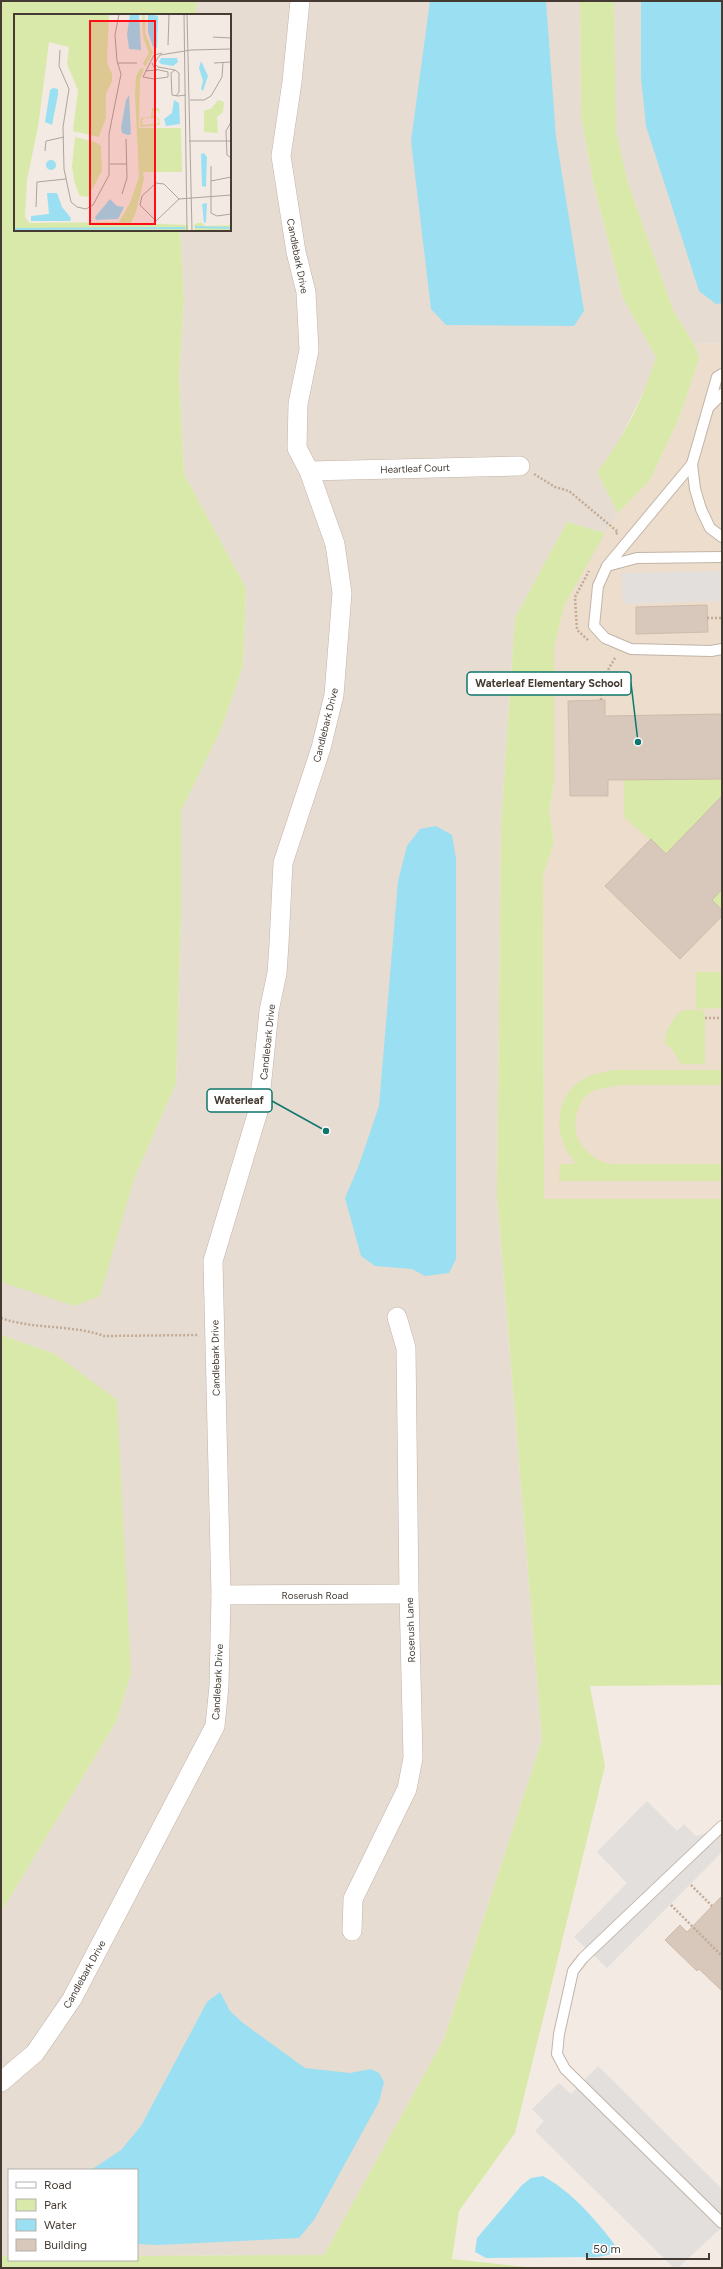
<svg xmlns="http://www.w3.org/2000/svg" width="723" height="2269" font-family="Figtree,sans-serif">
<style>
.residential{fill:#e7dcd1}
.education{fill:#edddcc}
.green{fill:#d8e9a9}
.parking{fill:#e3dfdc}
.water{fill:#9bdff3}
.building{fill:#d8c7bb;stroke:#d0bbab}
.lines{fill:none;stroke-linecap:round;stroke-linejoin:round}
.service-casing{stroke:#c1b4a8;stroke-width:12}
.minor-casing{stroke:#c1b4a8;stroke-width:20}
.path{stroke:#c1aa96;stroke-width:2.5;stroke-dasharray:2 2;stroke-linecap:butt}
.service{stroke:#fff;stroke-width:10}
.minor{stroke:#fff;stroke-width:19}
.labels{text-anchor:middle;stroke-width:4;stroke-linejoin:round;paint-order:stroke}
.street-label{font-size:10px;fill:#453b33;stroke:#fff}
.inset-river{fill:none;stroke:#9bdff3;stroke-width:2}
.inset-road{fill:none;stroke:#ada59d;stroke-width:1}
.view{fill:#ff0e16;fill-opacity:0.15;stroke:#ff0e16;stroke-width:2}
.inset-edge{fill:none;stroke:#453b33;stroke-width:2}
.leader{fill:none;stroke:#0f766e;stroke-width:1.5}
.callout-dot{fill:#0f766e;stroke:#fff;stroke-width:1.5}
.callout{fill:#fff;stroke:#0f766e;stroke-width:1.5}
.callout-label{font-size:11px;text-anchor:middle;font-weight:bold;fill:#453b33}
</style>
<rect width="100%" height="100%" fill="#f3ebe3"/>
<!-- residential -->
<g class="residential">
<path d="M197 1H580L581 115 593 182 623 298 656 357 650 379 615 449 597 472 618 513 605 533 567 522 515 618 501 825 497 1196 542 1740 444 2039 324 2255 137 2256V2170H9V2256H1V1912L116 1722 131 1674 55 1354 1 1335V1282L36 1292 134 1179 176 1083 181 913V811L221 729 243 666 246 588 184 474 179 377 184 299 180 230H230V15H195Z"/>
<path d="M614 1H722V343L694 344 673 310 628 183 615 132Z"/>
</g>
<!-- education -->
<path class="education" d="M722 343V1199H544L543 876 554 842 549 811 554 783V648L564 606 596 545 618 513 650 480 679 418 699 359 694 344Z"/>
<!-- green -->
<g class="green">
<path d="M1 1H197L195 15H15V230H180L184 299 179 377 184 474 246 588 243 666 221 729 181 811V913L176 1083 134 1179 100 1296 75 1306 1 1282Z"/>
<path d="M580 1H614L616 132 628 183 673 310 694 344 699 359 679 418 650 480 618 513 597 472C623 439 644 398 656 357L623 298 593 182 581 115Z"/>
<path d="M567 522 605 533 564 606 554 648V783L549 811 554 842 543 876 544 1199H722V1685L590 1686 605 1766 515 2133 459 2211 452 2259 535 2268H1V2256H9V2260H137V2256L324 2255 444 2039 542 1740 497 1196 501 825 515 618Z"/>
<path d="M718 779 722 783V796L666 854 624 817V780Z"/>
<path d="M722 889V910L712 900Z"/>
<path d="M696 972H722V1008L696 1009Z"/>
<path d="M684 1010H702L705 1013V1060L704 1064H681L672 1049 665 1044C664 1032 674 1015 684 1010Z"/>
<path d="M614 1070H722V1085H621C610 1087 596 1088 588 1094 582 1098 579 1107 577 1113 570 1138 586 1157 609 1164H722V1181H559L560 1164H576C572 1157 565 1150 563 1142 554 1117 562 1089 587 1077 595 1073 606 1072 614 1070Z"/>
<path d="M1 1335 55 1354 117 1400 131 1674 116 1722 1 1912Z"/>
</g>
<!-- parking -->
<g class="parking">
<path d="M722 571V601L623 604 622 573Z"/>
<path d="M647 1801 677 1831 684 1824 696 1836 722 1828V1852L607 1968 574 1937 627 1883 597 1852Z"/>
<path d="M598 2066 722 2189V2227L678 2268H674L535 2131 544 2121 532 2109 559 2083 571 2094Z"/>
</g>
<!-- water -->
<g class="water">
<path d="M430 1H546L556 137 584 311 574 326 446 325 431 309 411 141Z"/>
<path d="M641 1H722V303L716 304 699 291 646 126 641 78Z"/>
<path d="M436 826 452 835 456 859V1259L449 1273 425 1276 412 1269 375 1266 361 1256 345 1198 359 1165 379 1106 398 881 407 846 420 829Z"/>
<path d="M220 1992 230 2011 243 2023 305 2068 350 2073 371 2069 379 2073 384 2082 379 2102 314 2220 299 2238 158 2245 137 2244V2170H91L121 2150 141 2126 207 2002Z"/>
<path d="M543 2176C572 2192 595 2219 615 2245L612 2254 598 2257 486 2258 475 2252 477 2238 522 2185 531 2178Z"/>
</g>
<!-- building -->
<g class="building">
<path d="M707 605 708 632 636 634V607Z"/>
<path d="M605 700V716L722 714V779L608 780V796H570L568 701Z"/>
<path d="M722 796V889L712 900 722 910V916L680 959 605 886 651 839 666 854Z"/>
<path d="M722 1896V1991L699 1969 697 1971 665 1940 680 1925 687 1932Z"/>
</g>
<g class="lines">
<defs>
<g id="service">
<path d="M722 374 717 377 692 464 695 489 701 509 710 528 722 537"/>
<path d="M709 407 722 394"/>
<path d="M692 464 607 566 598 586 594 626 605 638 631 649 711 651 722 649"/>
<path d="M607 566 637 558 722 557"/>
<path d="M722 1826 583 1958 573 1971 559 2034 557 2054 565 2069 722 2223"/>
</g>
<g id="minor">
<path d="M309 471 520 466"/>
<path d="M221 1595 409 1594"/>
<path d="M352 1931 353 1899 407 1789 413 1758 409 1594 406 1348 397 1317"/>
<path d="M1 2082 35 2053 72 1999 215 1726 219 1686 221 1595 213 1261 259 1108 269 1011 277 973 279 944 283 863 321 748 334 695 342 593 335 544 309 471 297 448 298 404 309 350 306 292 296 252 281 156 292 82 300 1"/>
</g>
</defs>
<!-- service casing -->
<use href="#service" class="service-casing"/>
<!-- minor casing -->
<use href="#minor" class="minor-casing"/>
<!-- path -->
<g class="path">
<path d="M534 474 555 487 569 491 618 532 616 534"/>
<path d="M707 618H722"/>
<path d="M588 640 577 630 575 597 589 571"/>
<path d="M601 700V682L615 658"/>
<path d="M705 1018H722"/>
<path d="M1 1318C35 1330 71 1324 104 1336L198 1335"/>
<path d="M691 1885 712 1906"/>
<path d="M671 1905 722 1956"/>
</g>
<!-- service -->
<use href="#service" class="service"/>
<!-- minor -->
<use href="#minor" class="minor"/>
</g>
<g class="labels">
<!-- street labels -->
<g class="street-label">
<text transform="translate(298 256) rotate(79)" y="4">Candlebark Drive</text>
<text transform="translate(415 468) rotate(-2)" y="4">Heartleaf Court</text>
<text transform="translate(325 725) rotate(-76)" y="4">Candlebark Drive</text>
<text transform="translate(267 1042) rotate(-84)" y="4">Candlebark Drive</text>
<text transform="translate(215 1358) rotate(-91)" y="4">Candlebark Drive</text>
<text x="315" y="1599">Roserush Road</text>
<text transform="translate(410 1630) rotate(-92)" y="4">Roserush Lane</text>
<text transform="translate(217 1682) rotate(-87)" y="4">Candlebark Drive</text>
<text transform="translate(84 1974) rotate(-61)" y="4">Candlebark Drive</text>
</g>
</g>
<!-- overview -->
<g transform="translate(14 14)">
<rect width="217" height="217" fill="#f3ebe3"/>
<path d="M0 0H95L93 49 98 60V67L92 80V104L85 123 59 117 64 76 53 50 55 33 35 28 24 113 13 166 11 203 15 209 105 208 116 189 125 163 121 81 122 62 127 54 130 55 126 65 125 114H167L168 158H129L130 165 122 198 117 209 174 211V217H0ZM128 0H131V19L139 39 131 53 129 49 135 39 129 23ZM204 86 210 88 209 98 203 103 204 119 190 118V97L198 94ZM138 94H145L146 101 144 97H139V102L145 104 146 111 126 113 127 104 137 103ZM130 104H143L145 109 129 111 128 107ZM61 123 81 128 87 132 88 157 74 183 66 182 61 170 58 153ZM183 209H188L191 212 217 211V217L181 216 180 211Z" fill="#d8e9a9" fill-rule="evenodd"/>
<path d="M116 0H125L127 36 115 35 113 20ZM134 0 144 2 143 34 139 33 134 18ZM147 44H163L164 48 159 52 147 50 145 48ZM187 47 194 62 189 77 187 75 189 67 185 54ZM39 74 44 75V81L38 111 31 108 36 76ZM115 81 117 120 114 121 108 119 107 114 112 86ZM160 86 165 89 166 110 152 112 150 105 158 99ZM190 139 193 143 192 173 188 172 187 140ZM32 151a5 5 0 1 1 10 0a5 5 0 1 1-10 0ZM33 179H43L48 193 57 204 56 207H17V202L35 200ZM96 185 103 192 110 193 104 205 82 206 81 203ZM193 189 192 208 190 209 188 190Z" fill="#9bdff3"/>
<path class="inset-river" d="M181 213 217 214M0 215 171 214"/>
<path class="inset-road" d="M170 0 173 217M173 0 178 217M199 23 217 24M154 31 155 0M46 36 45 52 55 75 49 113 50 155 57 188 63 193 72 195 79 191 95 161V120L107 60 103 47 101 21 105 0M104 49H123M138 49 141 55 154 58V63L140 65 129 63 140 41 148 39M200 49 217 48M161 56 144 53 141 50 143 45 146 41 177 36 217 35M131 57 143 56M162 82 165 78V59L161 56 157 59 158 81 164 82 172 81M176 86H190L197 82 208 63 209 48M217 108 212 117 213 141 217 144M175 127H217M31 137 32 127 50 123M96 150H113M197 152V199L203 202 217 200M197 167 217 163M108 180 113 164 112 125M165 185 142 207 126 191 128 182 142 169 150 170 165 185 217 181M22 193 23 168 52 165"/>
<path class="view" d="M76 7H141V210H76Z"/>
<rect width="217" height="217" class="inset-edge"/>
</g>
<!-- callouts -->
<path class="leader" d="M638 742L631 683M326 1131L272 1101"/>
<g class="callout-dot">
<circle cx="638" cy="742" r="4"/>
<circle cx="326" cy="1131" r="4"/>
</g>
<g class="callout">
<rect x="467" y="672" width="164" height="23" rx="4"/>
<rect x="207" y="1089" width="65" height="23" rx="4"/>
</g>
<g class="callout-label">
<text x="549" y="687">Waterleaf Elementary School</text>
<text x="239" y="1104">Waterleaf</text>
</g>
<!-- border -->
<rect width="723" height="2269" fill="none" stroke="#453b33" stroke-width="4"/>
<!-- legend -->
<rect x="8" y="2169" width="130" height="92" fill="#ffffff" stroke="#b5b1ad"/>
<rect x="16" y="2182" width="20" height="6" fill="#ffffff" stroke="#b5b1ad"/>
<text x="44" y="2189" font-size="12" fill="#453b33">Road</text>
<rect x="16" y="2199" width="20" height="12" fill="#d8e9a9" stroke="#b5b1ad"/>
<text x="44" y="2209" font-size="12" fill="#453b33">Park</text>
<rect x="16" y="2219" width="20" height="12" fill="#9bdff3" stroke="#b5b1ad"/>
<text x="44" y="2229" font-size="12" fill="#453b33">Water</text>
<rect x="16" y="2239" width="20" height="12" fill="#d8c7bb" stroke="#b5b1ad"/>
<text x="44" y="2249" font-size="12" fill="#453b33">Building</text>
<!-- scale -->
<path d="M587 2253v6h122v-6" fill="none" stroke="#453b33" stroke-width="2"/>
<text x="593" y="2253" font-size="12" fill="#453b33" stroke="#ffffff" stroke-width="3" paint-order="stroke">50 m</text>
</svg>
